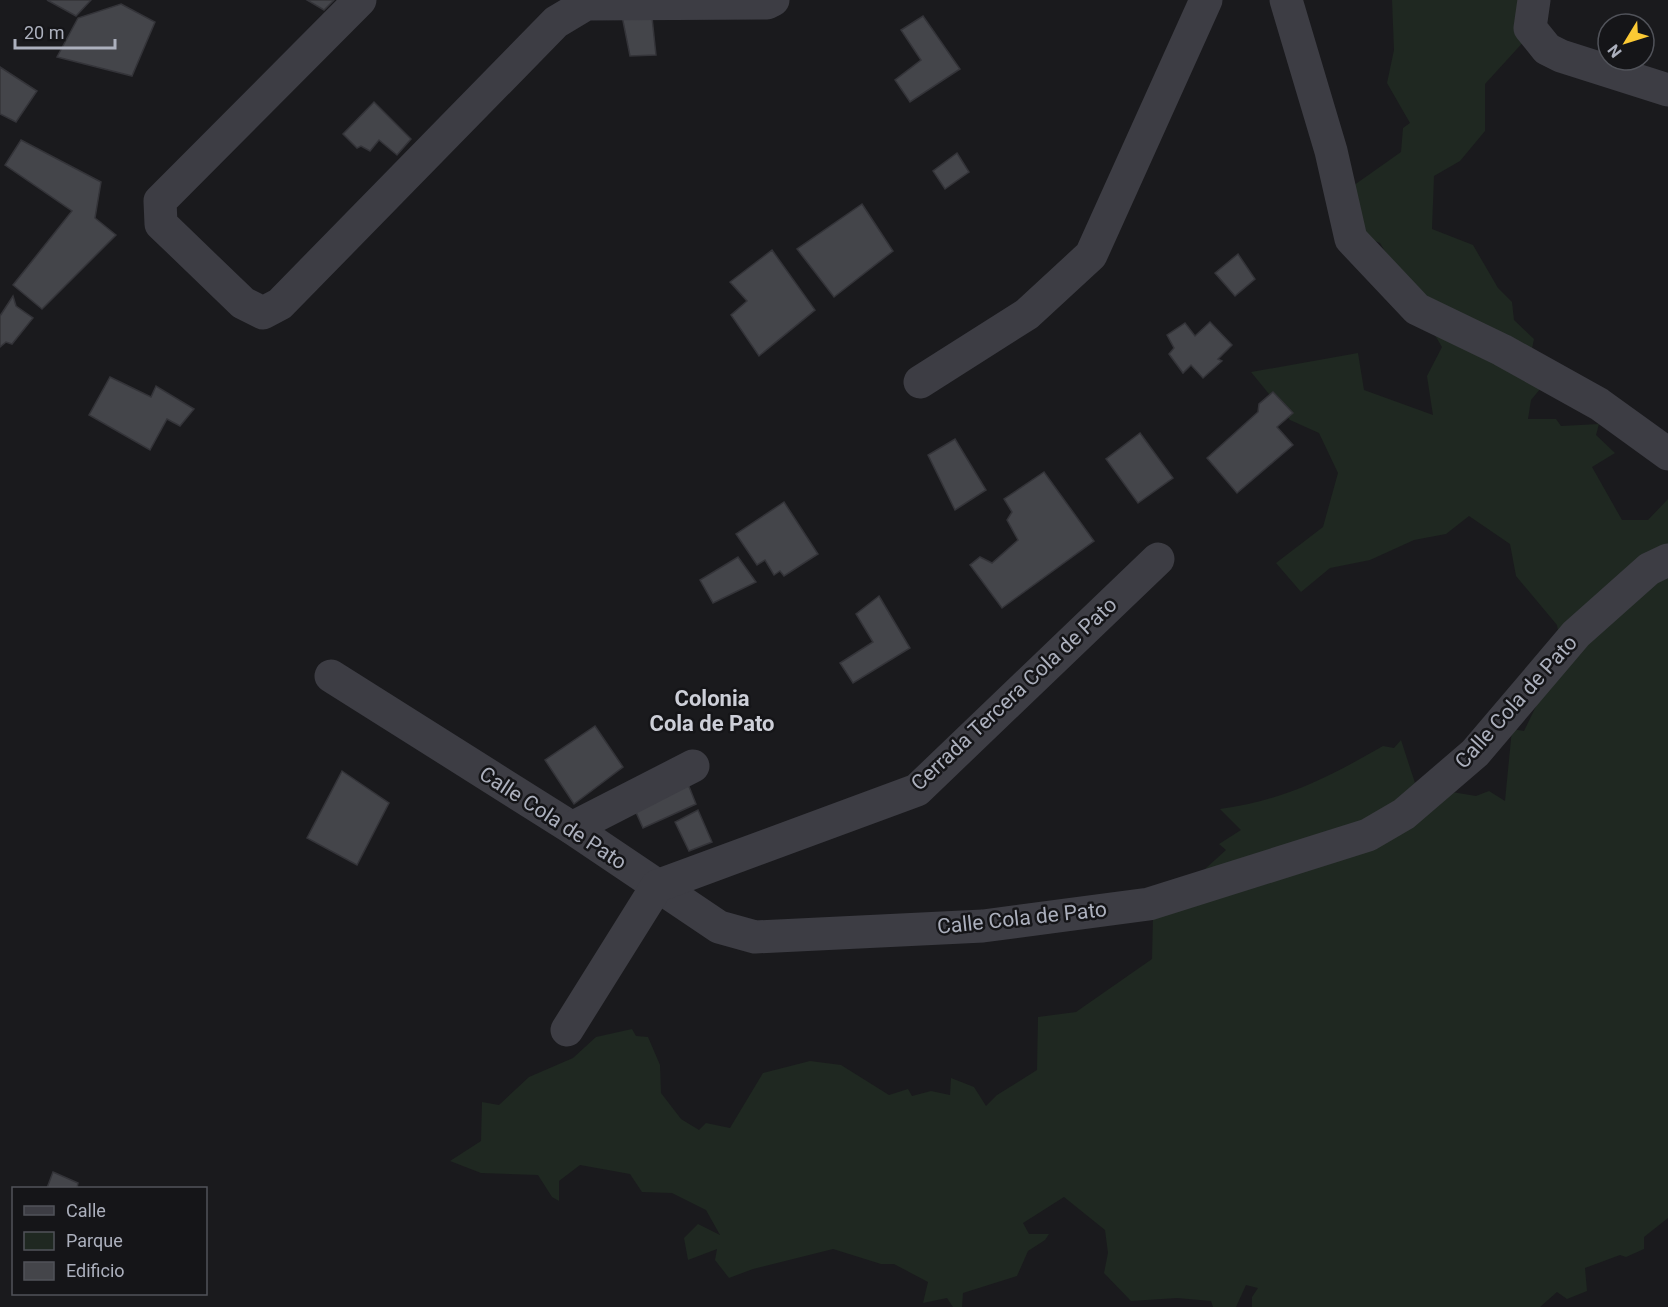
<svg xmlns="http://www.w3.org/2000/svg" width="1668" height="1307" font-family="Roboto,sans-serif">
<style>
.green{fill:#1f2821}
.building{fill:#44454a;stroke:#343439;stroke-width:1.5}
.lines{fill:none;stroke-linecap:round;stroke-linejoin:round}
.minor{stroke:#3d3d44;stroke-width:33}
.labels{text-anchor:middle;stroke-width:5;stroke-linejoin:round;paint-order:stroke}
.street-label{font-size:21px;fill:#acb0bd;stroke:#151518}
.neighbourhood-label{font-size:22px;font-weight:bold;fill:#cdcfd8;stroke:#151518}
</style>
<rect width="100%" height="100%" fill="#1a1a1d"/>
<!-- green -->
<path class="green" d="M1392 0H1520L1526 39 1485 84V131L1460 161 1434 176 1432 229 1473 245 1498 288 1512 302 1514 320 1534 339 1529 363 1555 371 1531 400 1528 419H1556L1561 426 1599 424 1596 435 1615 453 1592 467 1622 520H1648L1668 499V1218L1644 1237V1249L1626 1257 1620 1255 1585 1268 1587 1291 1567 1299 1557 1292 1540 1307H1252V1297L1258 1288 1246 1285 1236 1307H1213L1211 1301 1177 1298 1131 1301 1104 1273 1108 1253 1105 1230 1064 1197 1023 1223 1029 1234H1049L1045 1240 1028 1251 1017 1276 963 1293 962 1307H953L947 1298 923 1303 928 1282 894 1264H881L833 1249 753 1269 729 1278 715 1260 717 1249 688 1260 684 1238 698 1224 720 1235 706 1210 672 1193 642 1192 630 1174 580 1165 559 1181V1201L552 1197 538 1175 481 1173 450 1161 481 1141 482 1102 499 1105 529 1077 573 1058 596 1037 632 1029 636 1036 648 1037 660 1065 661 1093 681 1119 699 1130 706 1123 730 1128 763 1073 810 1061 841 1065 889 1095 908 1089 912 1096 931 1091 950 1095 951 1078 974 1087 986 1106 997 1095 1037 1070 1038 1017 1076 1012 1152 959 1153 916 1226 850 1219 844 1241 830 1220 809C1285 800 1327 778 1383 746L1394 748 1401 740 1416 786 1476 796 1489 791 1505 801 1512 729 1524 731 1562 653 1557 625 1516 576 1510 544 1469 516 1446 534 1414 540 1370 560 1330 568 1301 592 1276 563 1323 527 1338 473 1319 433 1290 420 1251 372 1358 353 1364 390 1433 415 1427 376 1442 347 1380 243 1361 235 1350 188 1401 152 1403 128 1410 123 1387 83 1394 50Z"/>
<!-- building -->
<g class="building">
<path d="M47 0H91L76 16Z"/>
<path d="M307 0H334L324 10Z"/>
<path d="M121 4 155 22 132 76 57 57 78 18Z"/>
<path d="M651 8 656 55 630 56 621 11Z"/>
<path d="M923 16 960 69 910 102 895 80 921 60 901 30Z"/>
<path d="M0 67 37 91 16 122 0 114Z"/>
<path d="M374 102 411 139 397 155 379 140 370 151 361 146 357 148 343 134Z"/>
<path d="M21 140 101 182 95 218 116 235 42 309 13 285 72 211 5 165Z"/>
<path d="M957 153 969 172 945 189 933 171Z"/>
<path d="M862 204 893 251 834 297 797 249Z"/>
<path d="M772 250 815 310 759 356 731 315 747 301 730 282Z"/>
<path d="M1238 254 1255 279 1235 296 1215 273Z"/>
<path d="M13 296 16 306 33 318 12 344 6 342 0 347V316Z"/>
<path d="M1210 322 1232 345 1218 359 1222 361 1203 378 1191 365 1183 373 1169 354 1174 348 1167 335 1185 323 1195 336Z"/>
<path d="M110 377 151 397 156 386 194 409 180 426 167 419 150 450 89 415Z"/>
<path d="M1273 392 1293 413 1277 427 1293 445 1237 493 1207 458 1258 412 1259 404Z"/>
<path d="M1140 433 1173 478 1138 503 1106 459Z"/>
<path d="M955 439 986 490 955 510 928 455Z"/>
<path d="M1044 472 1094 541 1002 608 970 565 980 557 992 563 1018 540 1007 520 1012 512 1004 499Z"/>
<path d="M784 502 818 554 784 576 780 571 774 575 765 560 757 565 736 534Z"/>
<path d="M738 557 756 582 713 603 700 580Z"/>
<path d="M879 596 910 648 853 683 840 663 873 642 856 614Z"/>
<path d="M595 726 623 767 574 804 545 760Z"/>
<path d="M342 771 389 803 357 865 307 838Z"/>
<path d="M688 784 696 804 643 828 635 810Z"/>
<path d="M698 810 712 842 689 851 675 822Z"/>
<path d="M53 1172 78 1183 77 1188H47Z"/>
</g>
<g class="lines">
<!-- minor -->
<g class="minor">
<path d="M360 0 160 201 161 224 243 303 263 313 280 304 556 22 586 4 767 3 773 0"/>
<path d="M1286 0 1331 151 1351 239 1417 309 1502 350 1599 404 1668 454"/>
<path d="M1534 0 1530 28 1547 49 1561 56 1668 90"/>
<path d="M920 382 1027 314 1091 255 1206 0"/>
<path d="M331 676 572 828 719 927 755 937 983 926 1149 904 1368 835 1404 814 1475 753 1576 634 1649 569 1668 560"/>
<path d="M572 828 693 766"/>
<path d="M567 1030 657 886 917 790 1158 559"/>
</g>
</g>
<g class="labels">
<!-- street labels -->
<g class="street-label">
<text transform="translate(1014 694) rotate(-43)" y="7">Cerrada Tercera Cola de Pato</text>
<text transform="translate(1516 702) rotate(-48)" y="7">Calle Cola de Pato</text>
<text transform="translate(553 818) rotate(33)" y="7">Calle Cola de Pato</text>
<text transform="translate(1022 918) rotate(-6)" y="7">Calle Cola de Pato</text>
</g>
<!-- neighbourhood labels -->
<g class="neighbourhood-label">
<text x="712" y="706">Colonia<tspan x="712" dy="25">Cola de Pato</tspan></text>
</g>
</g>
<!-- legend -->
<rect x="12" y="1187" width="195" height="108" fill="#151518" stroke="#51535a" stroke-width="1.5"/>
<rect x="24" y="1206" width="30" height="9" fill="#3d3d44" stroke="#51535a" stroke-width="1.5"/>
<text x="66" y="1217" font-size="18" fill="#acb0bd">Calle</text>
<rect x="24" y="1232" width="30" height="18" fill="#1f2821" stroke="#51535a" stroke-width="1.5"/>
<text x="66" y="1247" font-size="18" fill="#acb0bd">Parque</text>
<rect x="24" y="1262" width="30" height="18" fill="#44454a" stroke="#51535a" stroke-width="1.5"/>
<text x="66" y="1277" font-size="18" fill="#acb0bd">Edificio</text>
<!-- north arrow -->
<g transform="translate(1626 42) rotate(232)"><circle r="28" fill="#151518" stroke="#51535a" stroke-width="1.5"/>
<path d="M0-4.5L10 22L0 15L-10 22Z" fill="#fbc934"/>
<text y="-9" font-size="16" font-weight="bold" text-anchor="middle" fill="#acb0bd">N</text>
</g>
<!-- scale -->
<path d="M15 39v9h100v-9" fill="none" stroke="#acb0bd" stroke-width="3"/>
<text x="24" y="39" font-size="18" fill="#acb0bd" stroke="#151518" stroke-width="4.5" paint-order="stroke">20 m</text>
</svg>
